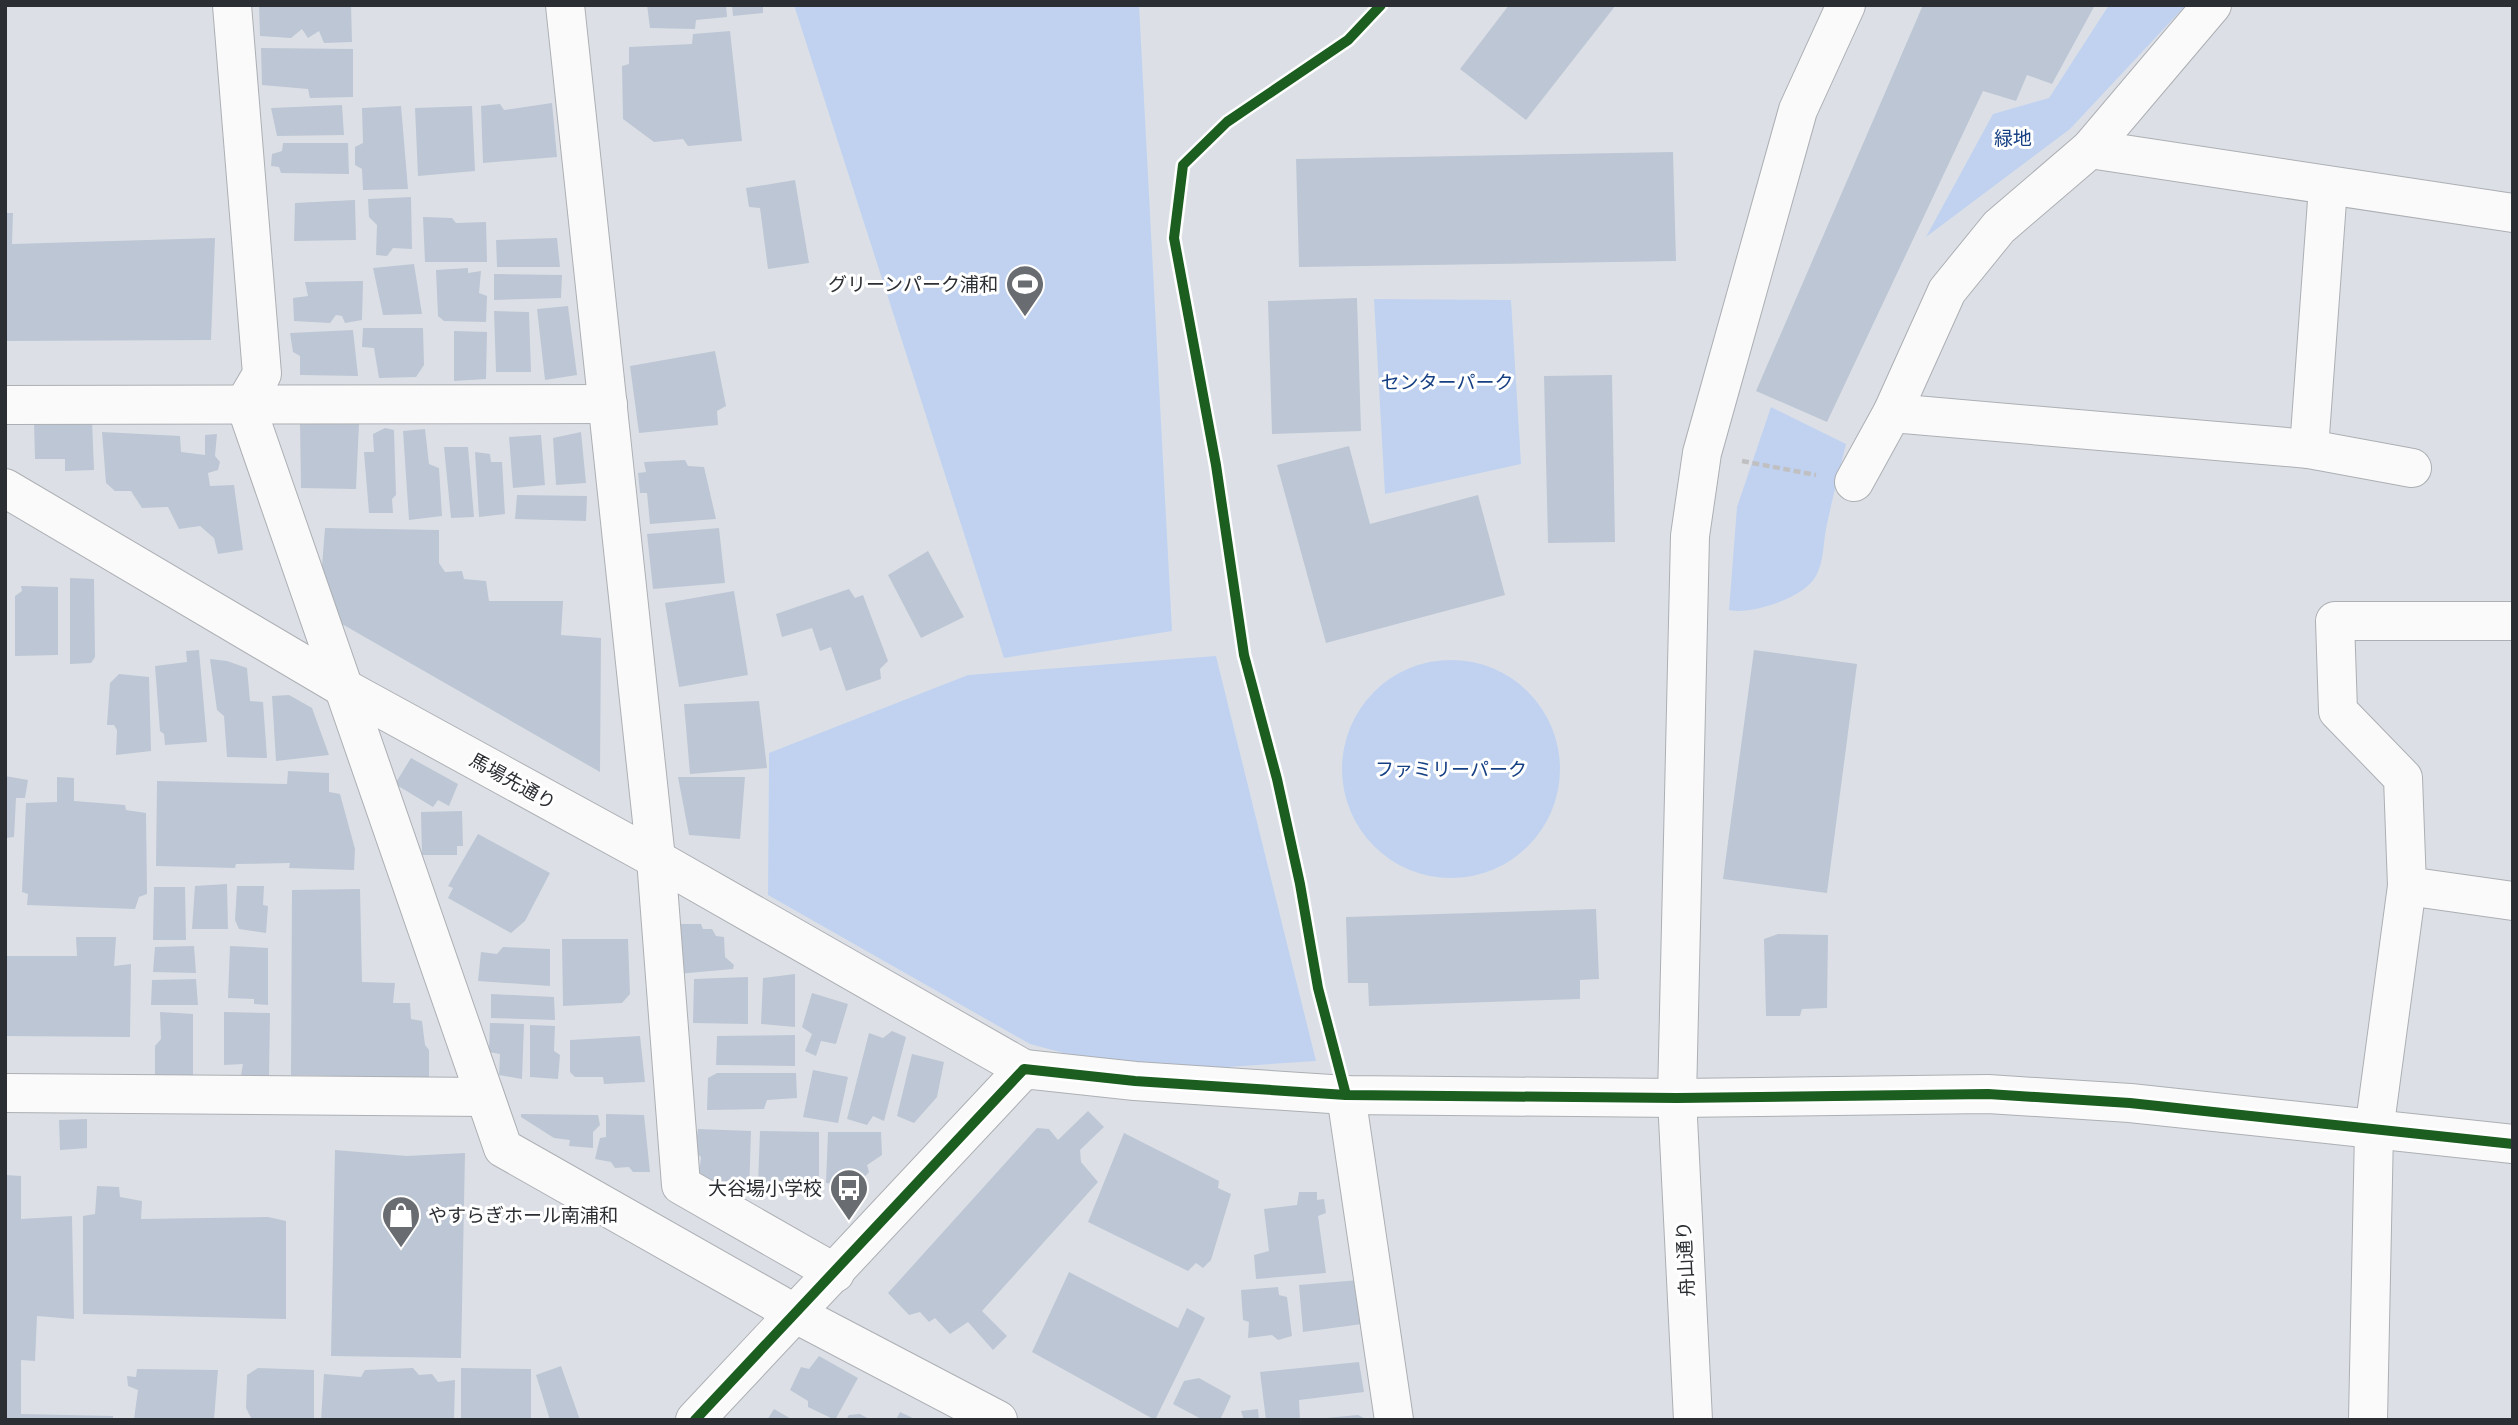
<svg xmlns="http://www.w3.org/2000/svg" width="2518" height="1425" font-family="Karla,'Noto Sans JP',sans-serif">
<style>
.green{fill:#c0d2f0}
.building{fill:#bdc6d4}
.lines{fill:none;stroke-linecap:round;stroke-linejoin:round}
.street-casing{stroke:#acafb3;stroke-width:40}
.secondary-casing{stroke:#acafb3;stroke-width:40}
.path{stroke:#c0c0c2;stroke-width:4.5;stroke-dasharray:7 3.5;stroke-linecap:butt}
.street{stroke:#fafafb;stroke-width:38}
.secondary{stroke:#fafafb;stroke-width:38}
.cycleway-casing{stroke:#fff;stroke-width:15}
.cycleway{stroke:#1b5e20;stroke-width:10}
.labels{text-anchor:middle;stroke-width:6;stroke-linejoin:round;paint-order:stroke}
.park-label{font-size:19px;fill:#153f83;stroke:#fff}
.poi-label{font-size:19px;fill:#2b2e32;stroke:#fff;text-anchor:end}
.street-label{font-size:19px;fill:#2b2e32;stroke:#fff}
</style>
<rect width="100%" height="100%" fill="#dce0e6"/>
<!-- green -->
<g class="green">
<path d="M794 5H1139L1172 631 1004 658Z"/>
<path d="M2109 5H2186L2070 129 1926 237 1993 114 2049 98Z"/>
<path d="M1374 299 1511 300 1521 464 1385 494Z"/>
<path d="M1771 407 1846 444C1839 472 1832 500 1826 529 1823 545 1824 561 1816 576 1804 598 1752 615 1729 610L1737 507Z"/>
<path d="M1216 656 1316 1061 1139 1073 1030 1044 768 895 769 753 968 675Z"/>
<circle cx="1451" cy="769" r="109"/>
</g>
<!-- building -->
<g class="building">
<path d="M259 5H351L352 42 324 43 319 31 308 38 302 29 291 38 260 36Z"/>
<path d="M647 5H726L727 17 696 20 695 29 650 28Z"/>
<path d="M732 5H763V13L733 16Z"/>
<path d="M1509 5H1616L1526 120 1460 69Z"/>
<path d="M1923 5H2095L2052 84 2027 75 2016 101 1983 91 1827 422 1756 391Z"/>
<path d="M730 31 742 141 688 146 683 139 654 142 623 119 622 66 629 64V47L692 44 693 34Z"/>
<path d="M261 48 353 49V97L310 98 308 89 262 85Z"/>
<path d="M552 103 557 157 483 163 481 106 500 104 504 110Z"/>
<path d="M342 105 344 135 277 136 271 108Z"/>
<path d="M401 106 408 189 363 190 362 169 355 165V147L363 143 362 108Z"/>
<path d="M472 106 475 171 418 176 415 108Z"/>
<path d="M283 143H348L349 174 281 173 279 167 271 166 272 154 282 151Z"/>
<path d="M1673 152 1676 261 1299 267 1296 159Z"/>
<path d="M795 180 809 263 768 269 760 208 749 207 746 188Z"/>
<path d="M411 197 412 249 393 248 387 256 376 255 377 225 369 217 368 199Z"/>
<path d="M355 200 356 240 294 241 295 203Z"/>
<path d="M5 213H13L12 244 215 238 211 340 5 341Z"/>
<path d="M423 217 452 218 456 223 486 222 487 262H425Z"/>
<path d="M557 238 560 267H497L496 240Z"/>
<path d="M414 264 422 314 383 315 373 268Z"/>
<path d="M468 268V273L481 271 479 293 487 296 486 322 444 321 438 316 436 270Z"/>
<path d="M494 274 562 275 561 298 494 300Z"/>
<path d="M363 281 362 320 345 323 342 316 336 315 330 323 294 321 293 298 308 296 305 282Z"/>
<path d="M1357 298 1361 431 1272 434 1268 301Z"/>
<path d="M568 306 577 375 545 380 537 309Z"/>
<path d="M494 311 529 312 531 372H496Z"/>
<path d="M363 328H423L424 365 416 377 379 378 374 348 362 347Z"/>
<path d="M353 330 358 376 300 375V356L293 352 290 333Z"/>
<path d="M454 331 487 332 486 379 454 381Z"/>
<path d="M715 351 726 406 717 411 718 425 639 433 630 366Z"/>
<path d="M1612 375 1615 542 1548 543 1544 376Z"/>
<path d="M92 420 94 470 65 471V459H35L34 421Z"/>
<path d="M300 423 359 424 356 489 301 488Z"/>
<path d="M385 428 394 430 396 495 392 499 393 513H369L364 452H374L373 434Z"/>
<path d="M425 429 429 464 439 468 442 516 409 520 403 431Z"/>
<path d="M102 432 180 436 181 452 205 455V435L217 434 215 456 220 462 218 470 208 473 210 486 234 485 243 550 218 554 214 538 200 526 179 529 168 507 142 508 131 491H115L106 483Z"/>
<path d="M581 432 586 483 556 485 553 438Z"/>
<path d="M541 435 545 485 513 488 509 437Z"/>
<path d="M1349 446 1370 524 1478 495 1505 595 1326 643 1277 465Z"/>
<path d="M444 447H468L474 517 451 518Z"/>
<path d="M475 452 490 454 491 462H502L505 514 479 517Z"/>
<path d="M685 460 688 466 704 467 716 519 650 524 647 493H640L638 473 646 472 644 462Z"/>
<path d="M517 495 587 496 586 521 515 519Z"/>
<path d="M325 528 439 530V563L445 572 462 571 464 579 486 581 489 601H563L561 635 601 638 600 772 342 624 322 566Z"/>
<path d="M719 528 725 583 653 589 647 534Z"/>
<path d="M928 551 964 617 921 638 888 575Z"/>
<path d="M70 578 94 579 95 657 91 663 70 664Z"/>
<path d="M21 586 58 587V655L15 656V596L22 591Z"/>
<path d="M849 589 855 598 863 595 888 661 880 669 881 679 846 691 831 647 820 651 812 628 782 637 776 614Z"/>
<path d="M734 591 748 675 679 687 665 603Z"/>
<path d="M199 650 207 742 165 745 164 734 160 731 155 666 187 662 186 651Z"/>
<path d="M1754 650 1857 664 1827 893 1723 879Z"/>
<path d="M210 659 227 661 247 668 250 701 263 702 267 758 227 757 224 716 217 710Z"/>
<path d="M119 674 149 677 151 751 116 755 117 730 114 725H107L110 683Z"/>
<path d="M289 695 312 708 329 755 276 761 272 696Z"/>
<path d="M759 701 767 768 690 774 684 704Z"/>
<path d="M411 758 458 784 449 806 438 800 433 807 395 784Z"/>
<path d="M288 771 329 773V792L340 794 355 849 354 870 289 868 290 863 236 864 235 868 156 866 157 781 287 784Z"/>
<path d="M5 776 28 780 25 798H16L14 837 5 838Z"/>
<path d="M57 777 74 778V801L125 805 126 810 146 813 147 894 139 897 135 909 27 905 28 894 22 892 26 803 57 802Z"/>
<path d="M678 777H745L740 839 689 835Z"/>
<path d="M462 811 463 846H457V855H422L421 812Z"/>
<path d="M478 834 550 873 525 921 511 933 448 898 453 888 448 886Z"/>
<path d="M227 884 228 929H192L195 886Z"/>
<path d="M237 886H264L263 905 268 906 266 933 239 929 235 920Z"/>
<path d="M154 887H185L186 940H153Z"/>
<path d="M360 889 362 982 395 983 393 1003H410L411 1019 422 1021 425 1045 429 1050V1078L291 1075 292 890Z"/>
<path d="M1596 909 1599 979 1580 980V999L1369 1006 1368 983H1348L1346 917Z"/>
<path d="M678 924H701L703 929H712L716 936 724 937 725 957 734 965 733 969 677 974Z"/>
<path d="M1778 934 1828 935 1827 1008 1802 1009 1800 1016H1766L1764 939Z"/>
<path d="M76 937H116L114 966 131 964 130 1037 5 1036V956H77Z"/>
<path d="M562 939H628L630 994 622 1003 563 1006Z"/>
<path d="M194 946 196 973 153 972 155 947Z"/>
<path d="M230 946 268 948V1005L254 1004V999L228 998Z"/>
<path d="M503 947 550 949V986L478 981 481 952 497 954Z"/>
<path d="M795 974V1027L761 1024 763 978Z"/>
<path d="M748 977V1024L693 1023 694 979Z"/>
<path d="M196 979 198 1005H151L152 980Z"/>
<path d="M812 993 848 1004 836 1044 821 1041 816 1056 805 1051 812 1034 802 1027Z"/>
<path d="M491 994 554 997 555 1020 491 1018Z"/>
<path d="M160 1012 193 1014V1077H155V1046L161 1039Z"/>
<path d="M224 1012 270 1013 269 1076 241 1075 243 1064 224 1065Z"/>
<path d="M490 1023 524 1024 522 1079 499 1075 500 1054 489 1052Z"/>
<path d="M530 1025 555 1026 554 1051 560 1055 558 1079 530 1077Z"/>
<path d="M892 1031 906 1037 884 1121 873 1116 867 1125 847 1119 869 1033 883 1038Z"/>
<path d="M795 1035V1066L716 1065 717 1036Z"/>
<path d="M640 1036 645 1082 604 1084 603 1077H575L570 1072V1040Z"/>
<path d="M912 1054 944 1062 937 1097 914 1123 897 1116Z"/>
<path d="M813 1070 848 1077 838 1123 803 1117Z"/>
<path d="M717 1073H796L797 1098 767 1100 764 1109 707 1110 708 1078Z"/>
<path d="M1088 1111 1104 1127 1080 1150 1081 1162 1098 1182 982 1311 1007 1336 993 1350 968 1322 950 1334 935 1318 929 1322 920 1312 909 1315 888 1293 1037 1128 1049 1129 1058 1140Z"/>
<path d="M521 1114 598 1115 600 1125 593 1132V1148L569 1146 570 1140 554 1138 521 1117Z"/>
<path d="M606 1114 644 1115 650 1172H633L629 1167 615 1168 611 1162 595 1159 600 1138 606 1137Z"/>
<path d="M87 1119V1148L60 1150 59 1120Z"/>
<path d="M698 1129 751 1131 749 1192 710 1190 698 1184 701 1157 695 1152Z"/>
<path d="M760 1131 819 1132V1184H758Z"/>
<path d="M828 1132H881L882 1155 867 1165 869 1172 861 1181 849 1180V1186L826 1183Z"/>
<path d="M1124 1133 1219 1181 1218 1188 1231 1194 1211 1260 1203 1268 1196 1263 1188 1271 1088 1222Z"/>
<path d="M335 1150 407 1156 465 1153 461 1358 331 1356Z"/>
<path d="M5 1175 21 1176V1219L72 1216 74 1319 37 1316 35 1361 21 1360V1414L113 1416V1420H5Z"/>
<path d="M97 1186 119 1187 120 1197 142 1201 141 1219 268 1217 286 1221V1319L83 1314V1216L95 1214Z"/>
<path d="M1299 1192H1317V1200L1324 1199 1326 1213 1318 1216 1326 1273 1256 1279 1254 1255 1269 1251 1264 1209 1297 1205Z"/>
<path d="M1069 1272 1178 1328 1187 1308 1205 1318 1155 1420 1032 1352Z"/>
<path d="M1359 1280 1362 1324 1303 1332 1299 1285Z"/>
<path d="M1278 1287 1279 1295 1287 1297 1292 1336 1278 1340 1272 1335 1248 1338 1249 1322 1243 1320 1241 1290Z"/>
<path d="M819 1356 858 1378 835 1420 808 1407V1401L790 1390 801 1367 809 1369Z"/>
<path d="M1359 1362 1364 1392 1299 1400 1300 1420H1266L1260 1372Z"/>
<path d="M561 1366 580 1420H550L536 1375Z"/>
<path d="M258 1368 314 1370V1420H252L246 1408 247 1375Z"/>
<path d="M413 1368 419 1375 432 1374 438 1382 455 1380 454 1420H321L324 1374 361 1377 365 1370Z"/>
<path d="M461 1368 531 1369V1420H461Z"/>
<path d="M137 1369 218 1370 214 1419H134L138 1390 128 1386 127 1376 136 1377Z"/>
<path d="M1199 1378 1231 1396 1220 1420H1203L1173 1404 1184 1381Z"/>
<path d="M774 1409 793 1420H767Z"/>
<path d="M1258 1409 1259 1420H1244L1241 1411Z"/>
<path d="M900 1412 917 1420H896Z"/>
<path d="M860 1414 871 1420H846L849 1415Z"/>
<path d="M1358 1415 1368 1420H1326V1418Z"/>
</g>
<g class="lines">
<defs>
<g id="street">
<path d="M232 5 262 374 245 403 503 1148 794 1313 998 1420"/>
<path d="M565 5 656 859 681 1185 835 1273"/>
<path d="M2212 5 2090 149 2513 213"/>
<path d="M5 405 608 404"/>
<path d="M1892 413 2309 449 2412 468"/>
<path d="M2309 449 2328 187"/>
<path d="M1854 482 1892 413 1947 291 1999 227 2090 149"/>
<path d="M2407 886 2403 778 2338 711 2335 621H2513"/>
<path d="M5 1093 485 1097"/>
<path d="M1346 1095 1394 1420"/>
<path d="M1677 1098 1690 536 1702 453 1798 110 1846 5"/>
<path d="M2368 1420 2374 1131 2407 886 2513 901"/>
</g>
<g id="secondary">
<path d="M5 488 342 687 656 859 1024 1069"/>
<path d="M1677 1098 1693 1420"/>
<path d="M695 1420 1024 1069 1135 1081 1346 1095 1677 1098 1988 1094 2130 1103 2513 1144"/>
</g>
</defs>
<!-- street casing -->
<use href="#street" class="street-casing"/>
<!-- secondary casing -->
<use href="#secondary" class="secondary-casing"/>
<!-- path -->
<path class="path" d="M1742 461 1816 475"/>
<!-- street -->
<use href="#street" class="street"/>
<!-- secondary -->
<use href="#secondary" class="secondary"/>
<defs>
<g id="cycleway">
<path d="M1346 1095 1318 988 1300 884 1277 779 1244 655 1216 465 1174 238 1183 165 1227 122 1348 40 1381 5"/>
<path d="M695 1420 1024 1069 1135 1081 1346 1095 1677 1098 1988 1094 2130 1103 2513 1144"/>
</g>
</defs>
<!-- cycleway casing -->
<use href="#cycleway" class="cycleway-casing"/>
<!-- cycleway -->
<use href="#cycleway" class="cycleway"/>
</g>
<!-- icons -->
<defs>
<symbol id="stadium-pin" viewBox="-11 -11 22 30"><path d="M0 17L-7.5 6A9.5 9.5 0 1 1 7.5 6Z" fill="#696c71" stroke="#fff"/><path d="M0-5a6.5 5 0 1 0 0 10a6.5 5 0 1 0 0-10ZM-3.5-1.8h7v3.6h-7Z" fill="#fff"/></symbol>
<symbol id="bus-pin" viewBox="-11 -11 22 30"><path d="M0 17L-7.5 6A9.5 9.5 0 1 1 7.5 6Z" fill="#696c71" stroke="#fff"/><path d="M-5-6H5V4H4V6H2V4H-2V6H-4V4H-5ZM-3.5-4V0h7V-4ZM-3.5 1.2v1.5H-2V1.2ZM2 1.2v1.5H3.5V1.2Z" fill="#fff"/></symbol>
<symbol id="shop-pin" viewBox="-11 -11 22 30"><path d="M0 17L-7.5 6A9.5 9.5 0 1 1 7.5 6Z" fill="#696c71" stroke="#fff"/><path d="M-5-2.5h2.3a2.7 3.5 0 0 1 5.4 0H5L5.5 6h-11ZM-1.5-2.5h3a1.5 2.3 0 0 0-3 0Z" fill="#fff"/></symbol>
</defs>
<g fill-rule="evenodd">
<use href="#stadium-pin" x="1003" y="262" width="44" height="60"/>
<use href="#bus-pin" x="827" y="1166" width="44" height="60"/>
<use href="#shop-pin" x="379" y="1193" width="44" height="60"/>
</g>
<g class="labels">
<!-- park labels -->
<g class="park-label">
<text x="2013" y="145">緑地</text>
<text x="1447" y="389">センターパーク</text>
<text x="1451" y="776">ファミリーパーク</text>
</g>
<!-- poi labels -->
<g class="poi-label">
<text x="998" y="291">グリーンパーク浦和</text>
<text x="822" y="1195">大谷場小学校</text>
<text x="428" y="1222" text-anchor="start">やすらぎホール南浦和</text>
</g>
<!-- street labels -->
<g class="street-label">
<text transform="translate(513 781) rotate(29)" y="7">馬場先通り</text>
<text transform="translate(1685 1259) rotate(-93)" y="7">舟山通り</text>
</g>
</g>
<!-- border -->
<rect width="2518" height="1425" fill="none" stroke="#2b2e32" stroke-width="14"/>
</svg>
